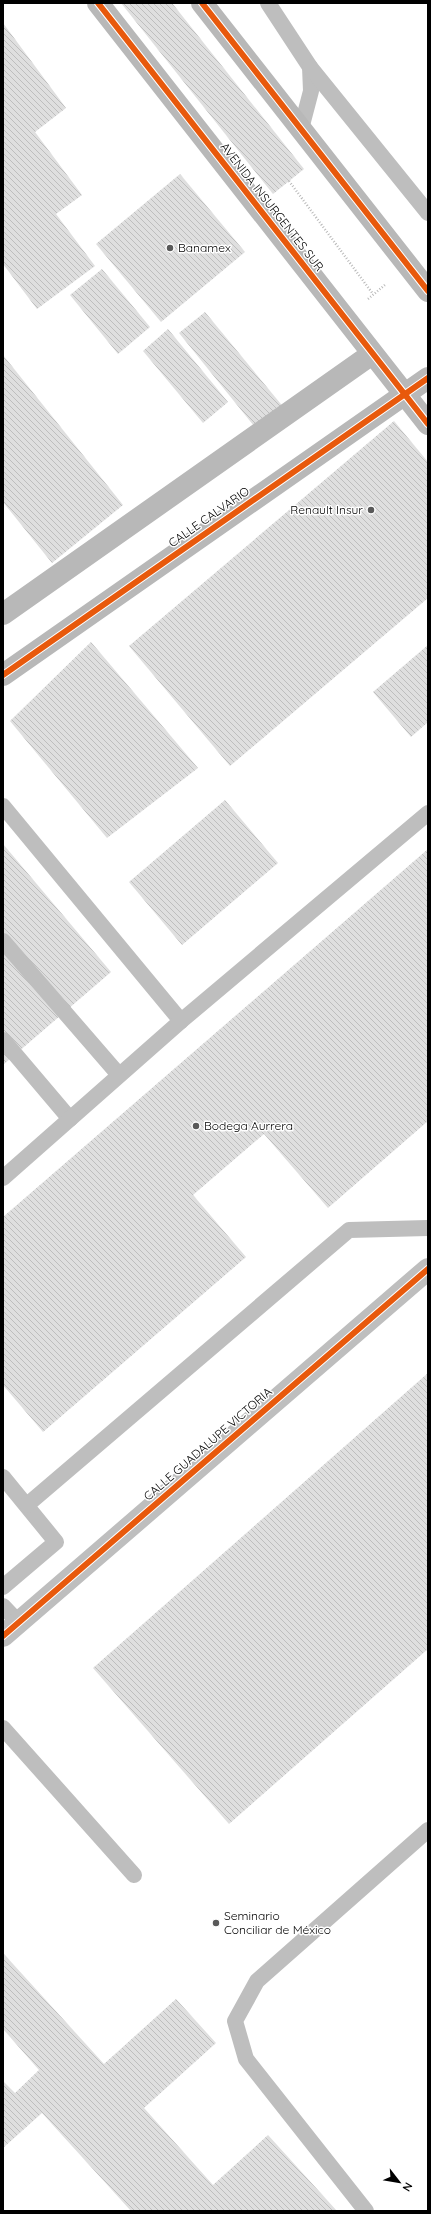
<svg xmlns="http://www.w3.org/2000/svg" width="431" height="2214" font-family="Quicksand,sans-serif">
<style>
.building{fill:url(#building-back-hatch)}
.lines{fill:none;stroke-linecap:round;stroke-linejoin:round}
.path{stroke:#b9b9b9;stroke-width:2.5;stroke-dasharray:1 2;stroke-linecap:butt}
.lane{stroke:#bebebe;stroke-width:16}
.street{stroke:#bebebe;stroke-width:22}
.secondary{stroke:#b8b8b8;stroke-width:22}
.cycleway-casing{stroke:#fff;stroke-width:8}
.cycleway{stroke:#e8590c;stroke-width:6}
.poi-dot{fill:#595959;stroke:#fff;stroke-width:1.5}
.labels{text-anchor:middle;stroke-width:3;stroke-linejoin:round;paint-order:stroke}
.street-label{font-size:12px;fill:#000;stroke:#fff}
.poi-label{font-size:12px;fill:#000;stroke:#fff;text-anchor:start}
</style>
<defs>
<pattern id="building-back-hatch" width="6" height="6" patternUnits="userSpaceOnUse"><rect width="6" height="6" fill="#dfdfdf"/><path d="M-1 5l2 2M0 0l6 6M5-1l2 2" fill="none" stroke="#bebebe"/></pattern>
</defs>
<rect width="100%" height="100%" fill="#fff"/>
<!-- building -->
<g class="building">
<path d="M121 3H172L304 169 273 194Z"/>
<path d="M3 23 66 108 35 132 82 195 56 214 95 266 37 309 3 264Z"/>
<path d="M180 174 245 252 161 322 96 244Z"/>
<path d="M102 269 150 327 118 354 70 295Z"/>
<path d="M205 312 285 409 258 431 179 333Z"/>
<path d="M168 329 228 402 203 423 143 351Z"/>
<path d="M3 355 123 505 52 563 3 502Z"/>
<path d="M394 421 428 462V598L230 766 129 646Z"/>
<path d="M91 642 198 768 107 838 10 721Z"/>
<path d="M428 645V722L411 737 373 692Z"/>
<path d="M225 800 278 863 182 945 129 882Z"/>
<path d="M3 844 111 972 3 1065Z"/>
<path d="M428 849V1121L328 1208 264 1134 193 1195 246 1257 43 1432 3 1385V1217Z"/>
<path d="M428 1373V1649L229 1824 93 1668Z"/>
<path d="M3 1953 104 2064 176 1999 216 2043 144 2108 213 2185 268 2135 337 2211H131L42 2113 3 2148V2081L15 2093 39 2070 3 2029Z"/>
</g>
<g class="lines">
<!-- path -->
<g class="path">
<path d="M289 181 373 294"/>
<path d="M368 299 386 284"/>
</g>
<!-- lane -->
<g class="lane">
<path d="M268 3 310 67 311 91 301 129"/>
<path d="M310 67 428 213"/>
<path d="M3 806 181 1021"/>
<path d="M3 941 119 1075"/>
<path d="M3 1040 70 1119"/>
<path d="M3 1178 181 1021 428 813"/>
<path d="M3 1477 56 1542 3 1587"/>
<path d="M27 1505 349 1230 428 1228"/>
<path d="M3 1606 19 1623"/>
<path d="M3 1728 134 1875"/>
<path d="M366 2211 246 2059 235 2021 257 1981 428 1830"/>
</g>
<!-- street -->
<path class="street" d="M3 1636 428 1269"/>
<!-- secondary -->
<g class="secondary">
<path d="M98 3 428 424"/>
<path d="M202 3 428 291"/>
<path d="M3 614 372 354"/>
<path d="M3 675 428 378"/>
</g>
<defs>
<g id="cycleway">
<path d="M98 3 428 424"/>
<path d="M202 3 428 291"/>
<path d="M3 675 428 378"/>
<path d="M3 1636 428 1269"/>
</g>
</defs>
<!-- cycleway casing -->
<use href="#cycleway" class="cycleway-casing"/>
<!-- cycleway -->
<use href="#cycleway" class="cycleway"/>
</g>
<!-- markers -->
<g class="poi-dot">
<circle cx="170" cy="248" r="4"/>
<circle cx="371" cy="510" r="4"/>
<circle cx="196" cy="1126" r="4"/>
<circle cx="216" cy="1923" r="4"/>
</g>
<g class="labels">
<!-- street labels -->
<g class="street-label">
<text transform="translate(272 207) rotate(52)" y="4">AVENIDA INSURGENTES SUR</text>
<text transform="translate(209 517) rotate(-35)" y="4">CALLE CALVARIO</text>
<text transform="translate(208 1444) rotate(-41)" y="4">CALLE GUADALUPE VICTORIA</text>
</g>
<!-- poi labels -->
<g class="poi-label">
<text x="178" y="252">Banamex</text>
<text x="363" y="514" text-anchor="end">Renault Insur</text>
<text x="204" y="1130">Bodega Aurrera</text>
<text x="224" y="1920">Seminario<tspan x="224" dy="14">Conciliar de México</tspan></text>
</g>
</g>
<!-- border -->
<rect width="431" height="2214" fill="none" stroke="#000000" stroke-width="8"/>
<!-- north arrow -->
<g transform="translate(399 2182) rotate(121)" stroke="#ffffff" stroke-width="3" paint-order="stroke">
<path d="M0-3L7 15L0 10L-7 15Z" fill="#000000"/>
<text y="-6" font-size="11" font-weight="bold" text-anchor="middle" fill="#000000">N</text>
</g>
</svg>
